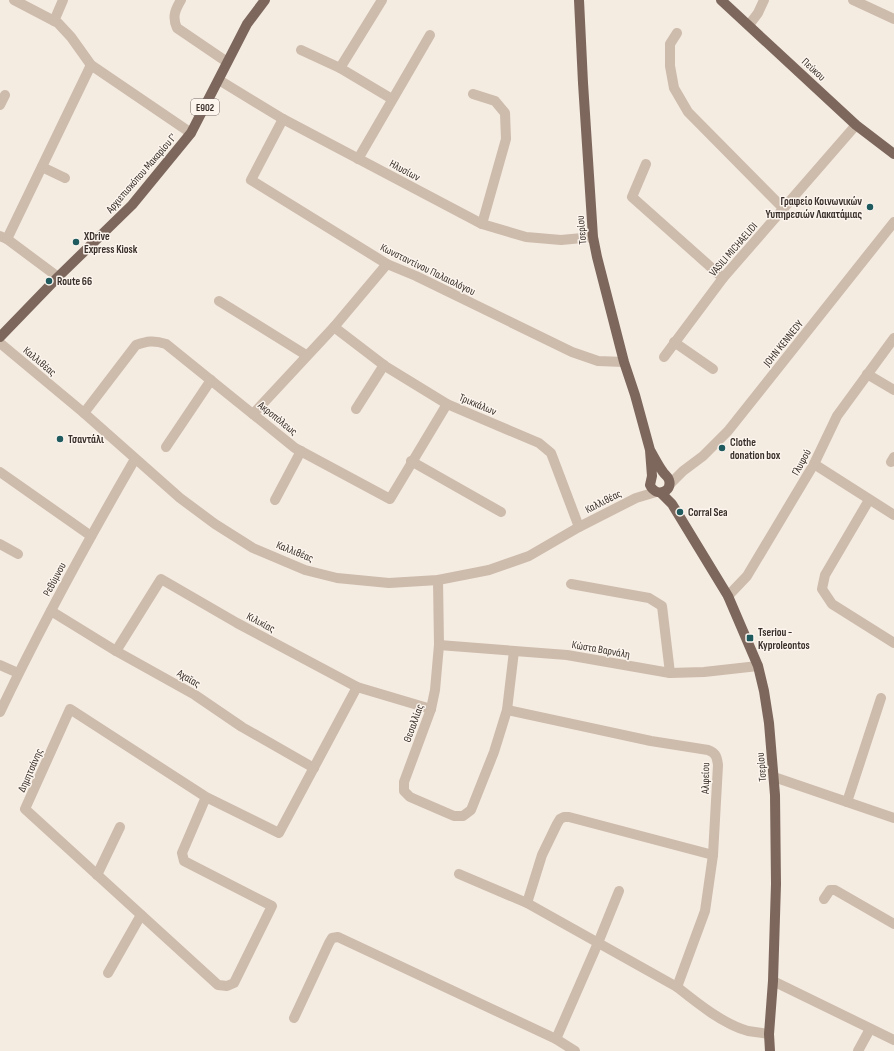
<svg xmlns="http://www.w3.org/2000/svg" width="894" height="1051" font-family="'Sofia Sans Condensed',sans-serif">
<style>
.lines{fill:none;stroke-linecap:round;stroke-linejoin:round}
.minor{stroke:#cdbbac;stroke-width:10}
.major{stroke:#7d675c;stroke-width:10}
.poi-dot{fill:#1f5a5e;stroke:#fbf5ee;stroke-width:1.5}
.labels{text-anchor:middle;stroke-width:3;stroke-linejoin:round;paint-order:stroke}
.shield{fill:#fbf5ee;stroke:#756b66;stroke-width:1}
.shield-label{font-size:10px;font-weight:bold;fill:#3b302b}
.street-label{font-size:11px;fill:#3b302b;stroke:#fbf5ee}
.poi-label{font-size:11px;font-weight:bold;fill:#3b302b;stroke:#fbf5ee;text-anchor:start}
</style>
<rect width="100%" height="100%" fill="#f4ebe1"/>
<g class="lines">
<!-- minor -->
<g class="minor">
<path d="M14 0 58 23 71 37 91 65 191 133"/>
<path d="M181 0C175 10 172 17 177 28L227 62"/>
<path d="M853 0 894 19"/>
<path d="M54 21 63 0"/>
<path d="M749 25 758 13 764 0"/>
<path d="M677 33 670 44V66L674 88 688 112 784 209"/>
<path d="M301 50 340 68 392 99"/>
<path d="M340 68 382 0"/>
<path d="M219 80 283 119 482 224 526 237 561 240 593 237"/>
<path d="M473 94 495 101 505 113 506 139 482 224"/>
<path d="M0 105 5 95"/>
<path d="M283 119 251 180 387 264 416 276 572 352 598 361 624 362"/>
<path d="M358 159 430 35"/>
<path d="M646 164 632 197 723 278"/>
<path d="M42 167 65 178"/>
<path d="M0 236 7 239 58 277"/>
<path d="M7 239 91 65"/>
<path d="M219 301 306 355"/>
<path d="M334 327 385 366 447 404 539 443 551 453 579 527"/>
<path d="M674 342 713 369"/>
<path d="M0 343 84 413 180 498 215 524 253 548 305 570 337 578 389 583 438 580 489 570 529 556 579 527 636 498 656 492"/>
<path d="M664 357 723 278 856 125"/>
<path d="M867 374 894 390"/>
<path d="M356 409 384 365"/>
<path d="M84 413 136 345C147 341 154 340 166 344L295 448 390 499 447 404"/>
<path d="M253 414 334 327 387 264"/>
<path d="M166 447 211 380"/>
<path d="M411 461 501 512"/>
<path d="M891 462 894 457"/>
<path d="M814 464 894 515"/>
<path d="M0 472 91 536"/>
<path d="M669 485 683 471 703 456 728 431 894 222"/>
<path d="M275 500 301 451"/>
<path d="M869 500 825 575 822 589 832 604 894 643"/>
<path d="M0 544 18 554"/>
<path d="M438 580 439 645 435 690 431 709 404 782V791L410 797 454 816H463L471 810 494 752 507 710 514 651"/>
<path d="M571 584 649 598 662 606 670 673"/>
<path d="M728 596 747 576 814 464 837 416 894 338"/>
<path d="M51 611 116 651 195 695 242 727 314 768"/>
<path d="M439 645 567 655 670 673 704 672 758 666"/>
<path d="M116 651 161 579 237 623 357 687 431 709"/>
<path d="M0 665 18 673"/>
<path d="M507 710 651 741 708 750C716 753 717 757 718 765L713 855 705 911 677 987"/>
<path d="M0 712C41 626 87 542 135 459"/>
<path d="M774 777 894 818"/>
<path d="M206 797 182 853 184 861 272 906 234 983 227 986 218 985 25 809 70 709 206 797 279 833 357 687"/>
<path d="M847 802 881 698"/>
<path d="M459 874 527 903 677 987C697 1003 723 1024 748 1031 755 1032 762 1033 769 1034"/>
<path d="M97 875 120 827"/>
<path d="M824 899 830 890H835L894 924"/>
<path d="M527 903 542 855 557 824 560 819 564 817H569L713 855"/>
<path d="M108 973 141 915"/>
<path d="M773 981 894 1040"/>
<path d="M294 1018 329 943 332 938 338 937 556 1039 575 1051"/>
<path d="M556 1039 598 943 619 891"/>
<path d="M858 1051 870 1029"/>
</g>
<!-- major -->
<g class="major">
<path d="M579 0 583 83 593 237 597 257 624 362 635 395 650 450 652 476 650 485C656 498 673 492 669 480 668 476 665 475 663 472 658 465 654 457 650 450"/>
<path d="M721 0 856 125 894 154"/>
<path d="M0 337 58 277 132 205 191 133 247 24 265 0"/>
<path d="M661 493 672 504 728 596 758 666 764 691 769 723 775 795 776 884 773 981 769 1034 770 1051"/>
</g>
</g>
<!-- markers -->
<g class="poi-dot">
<circle cx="870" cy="207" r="4"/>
<circle cx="76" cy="242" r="4"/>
<circle cx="49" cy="281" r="4"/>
<circle cx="60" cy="439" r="4"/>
<circle cx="722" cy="448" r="4"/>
<circle cx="680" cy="512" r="4"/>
<rect x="746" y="634" width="8" height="8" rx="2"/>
</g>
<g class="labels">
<!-- shield labels -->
<rect class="shield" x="191" y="99" width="28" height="16" rx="3"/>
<g class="shield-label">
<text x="205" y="111">E902</text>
</g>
<!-- street labels -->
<g class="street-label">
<text transform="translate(814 69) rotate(43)" y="4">Πεύκου</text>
<text transform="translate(405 170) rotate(28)" y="4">Ηλυσίων</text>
<text transform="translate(141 173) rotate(-49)" y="4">Αρχιεπισκόπου Μακαρίου Γ'</text>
<text transform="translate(581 230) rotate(-96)" y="4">Τσερίου</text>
<text transform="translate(733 249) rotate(-49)" y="4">VASILI MICHAELIDI</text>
<text transform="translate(428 269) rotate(26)" y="4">Κωνσταντίνου Παλαιολόγου</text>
<text transform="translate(783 343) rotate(-51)" y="4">JOHN KENNEDY</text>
<text transform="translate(40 361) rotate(40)" y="4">Καλλιθέας</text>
<text transform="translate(478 404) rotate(23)" y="4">Τρικκάλων</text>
<text transform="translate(278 418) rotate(39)" y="4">Ακροπόλεως</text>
<text transform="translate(801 462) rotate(-61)" y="4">Γλυφού</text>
<text transform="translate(603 501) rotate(-27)" y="4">Καλλιθέας</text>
<text transform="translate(295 551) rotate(22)" y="4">Καλλιθέας</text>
<text transform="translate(54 579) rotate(-62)" y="4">Ρεθύμνου</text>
<text transform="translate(261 622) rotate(28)" y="4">Κιλικίας</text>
<text transform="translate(601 649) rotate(10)" y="4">Κώστα Βαρνάλη</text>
<text transform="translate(189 678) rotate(30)" y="4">Αχαϊας</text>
<text transform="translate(413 723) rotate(-70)" y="4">Θεσαλλίας</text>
<text transform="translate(761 767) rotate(-95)" y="4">Τσερίου</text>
<text transform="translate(30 770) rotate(-66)" y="4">Δημητσάνης</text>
<text transform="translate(705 778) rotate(-89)" y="4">Αλφείου</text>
</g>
<!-- poi labels -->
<g class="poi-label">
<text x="862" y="205" text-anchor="end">Γραφείο Κοινωνικών<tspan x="862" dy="13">Υυπηρεσιών Λακατάμιας</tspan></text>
<text x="84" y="240">XDrive<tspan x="84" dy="13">Express Kiosk</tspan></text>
<text x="57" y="285">Route 66</text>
<text x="68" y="443">Τσαντάλι</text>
<text x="730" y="446">Clothe<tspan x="730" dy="13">donation box</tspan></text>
<text x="688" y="516">Corral Sea</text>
<text x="758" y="636">Tseriou -<tspan x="758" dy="13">Kyproleontos</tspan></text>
</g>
</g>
</svg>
